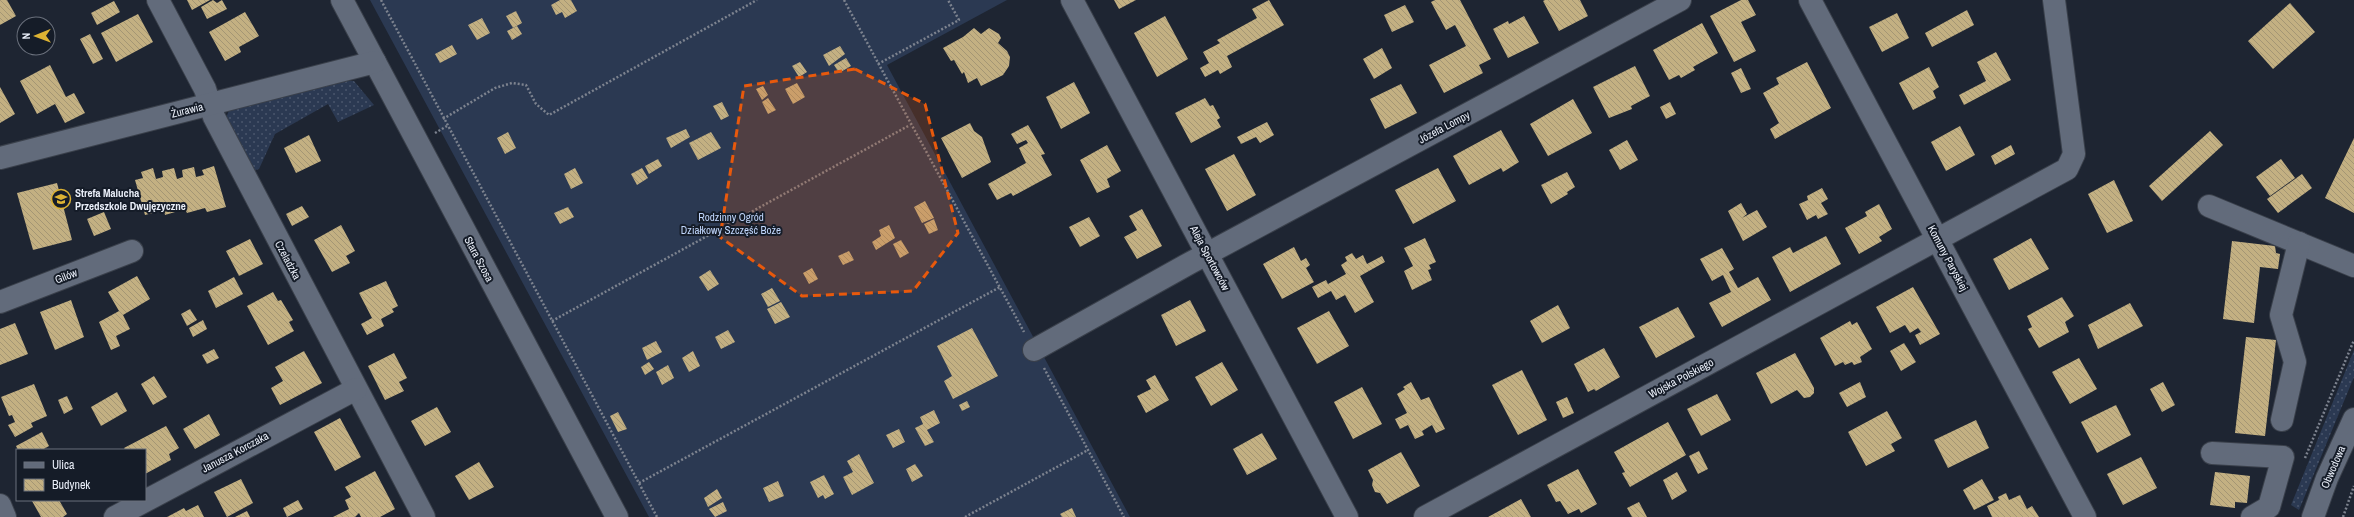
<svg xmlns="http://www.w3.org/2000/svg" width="2354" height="517" font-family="'Archivo Narrow',sans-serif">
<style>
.grass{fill:url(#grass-dots)}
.garden{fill:#2b3952}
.building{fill:url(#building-back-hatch)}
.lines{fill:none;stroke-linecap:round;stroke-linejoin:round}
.minor-casing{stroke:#3a404b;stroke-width:24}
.path{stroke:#7d838f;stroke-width:2.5;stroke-dasharray:2 2;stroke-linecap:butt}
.minor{stroke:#626b7b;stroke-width:22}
.marked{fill:#e8590c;fill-opacity:0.2;stroke:#e8590c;stroke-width:3;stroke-dasharray:8 5;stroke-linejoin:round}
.labels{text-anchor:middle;stroke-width:4;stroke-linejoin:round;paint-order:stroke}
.street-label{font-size:11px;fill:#eaeff9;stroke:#151c28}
.poi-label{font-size:11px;font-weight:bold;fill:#eaeff9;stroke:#151c28;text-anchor:start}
.park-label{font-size:11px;fill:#c0d6fc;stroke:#151c28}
</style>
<defs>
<pattern id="grass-dots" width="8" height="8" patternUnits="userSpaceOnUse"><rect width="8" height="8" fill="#2b3952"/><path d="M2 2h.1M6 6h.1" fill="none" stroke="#4a566c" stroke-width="1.8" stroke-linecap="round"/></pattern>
<pattern id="building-back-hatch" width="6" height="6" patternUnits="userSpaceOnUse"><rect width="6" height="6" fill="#c3b082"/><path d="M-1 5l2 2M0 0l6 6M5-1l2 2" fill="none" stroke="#a49674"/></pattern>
</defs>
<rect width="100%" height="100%" fill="#1e2532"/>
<!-- grass -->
<g class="grass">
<path d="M341 81H354L374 105 338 122 328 104 275 134 259 169 252 171 226 118 230 108Z"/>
<path d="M2354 350V377L2299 510 2291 505Z"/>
</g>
<!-- garden -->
<path class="garden" d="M370 0H1007L887 65 1130 517H649Z"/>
<!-- building -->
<g class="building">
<path d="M0 0H7L16 16 0 25Z"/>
<path d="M187 0H210L192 10Z"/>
<path d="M213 0 217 3 222 0 227 9 207 19 201 7Z"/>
<path d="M560 0H571L577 11 565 18 562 12 556 15 551 5Z"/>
<path d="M1114 0H1136L1119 9Z"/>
<path d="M1269 0 1284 25 1227 56 1232 67 1220 74 1218 70 1205 77 1200 68 1209 63 1203 52 1220 43 1217 40 1257 18 1252 9Z"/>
<path d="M1435 0H1460L1491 59 1479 65 1483 73 1444 93 1429 65 1466 46 1455 25 1446 30 1431 2Z"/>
<path d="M1545 0H1580L1588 16 1559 31 1543 1Z"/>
<path d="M1741 0H1748L1756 15 1741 22 1756 51 1734 62 1710 16Z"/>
<path d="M114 1 120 12 97 25 91 13Z"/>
<path d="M2290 3 2315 32 2273 69 2248 41Z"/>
<path d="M1405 5 1414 22 1392 32 1384 15Z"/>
<path d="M1967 10 1974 25 1932 47 1925 33Z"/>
<path d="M516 11 522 23 513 28 506 16Z"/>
<path d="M245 12 259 36 239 47 241 52 225 61 209 32Z"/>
<path d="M1897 13 1909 38 1882 52 1869 27Z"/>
<path d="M138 14 153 42 116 62 101 33Z"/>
<path d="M1165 16 1188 59 1157 77 1134 33Z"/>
<path d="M1524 16 1539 43 1508 58 1493 29 1508 21 1509 24Z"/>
<path d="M482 18 490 33 477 40 468 25Z"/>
<path d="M1702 23 1718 53 1693 67 1695 70 1681 78 1679 75 1669 80 1653 50Z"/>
<path d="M517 26 522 34 512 40 507 31Z"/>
<path d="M974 28 981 34 989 28 999 34 1001 38 998 43 1007 51 1010 57 1009 66 1003 75 981 86 977 78 968 83 964 72 962 74 954 60 951 61 943 48 963 37Z"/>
<path d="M90 34 103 59 93 64 80 39Z"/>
<path d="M452 45 457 54 440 63 435 54Z"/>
<path d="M840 46 845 54 829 66 823 55Z"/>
<path d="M1382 48 1392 68 1374 79 1363 59Z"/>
<path d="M1996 52 2011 80 1964 105 1959 95 1986 81 1977 62Z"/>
<path d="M846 58 851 66 839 73 834 65Z"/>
<path d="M800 62 807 72 799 77 792 66Z"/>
<path d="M1807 62 1831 108 1775 139 1770 129 1779 123 1763 93 1779 84 1776 78Z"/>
<path d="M50 65 66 97 74 93 85 113 65 123 55 104 37 114 20 81Z"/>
<path d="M1635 66 1650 96 1631 106 1632 109 1609 118 1593 87Z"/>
<path d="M1929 67 1939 87 1933 91 1936 98 1913 110 1899 83Z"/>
<path d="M1741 68 1751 89 1741 93 1731 73Z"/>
<path d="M1074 82 1090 113 1061 129 1046 97Z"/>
<path d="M797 83 805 97 793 104 785 89Z"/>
<path d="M1401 84 1417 113 1385 129 1370 99Z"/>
<path d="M763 86 768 95 762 100 756 89Z"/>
<path d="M0 87 15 114 0 123Z"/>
<path d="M768 98 776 110 768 114 762 102Z"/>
<path d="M1205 98 1210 106 1213 105 1220 118 1217 120 1221 127 1191 143 1175 113Z"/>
<path d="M1573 99 1592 133 1548 156 1530 124Z"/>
<path d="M722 102 729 116 721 120 713 106Z"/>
<path d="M1670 102 1676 114 1666 119 1660 107Z"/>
<path d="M1267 122 1274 135 1260 143 1256 137 1241 144 1237 137Z"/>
<path d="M970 123 974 131 982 137 991 162 962 178 941 138Z"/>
<path d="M1028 125 1045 154 1041 155 1052 175 1013 196 1011 193 997 200 988 184 1026 163 1019 148 1028 143 1026 140 1017 144 1011 134Z"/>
<path d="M1960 126 1975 155 1946 171 1931 142Z"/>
<path d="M686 129 690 137 671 148 666 138Z"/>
<path d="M1501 130 1519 162 1503 172 1501 168 1469 185 1453 156Z"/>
<path d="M2210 131 2223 145 2162 201 2149 186Z"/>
<path d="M508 132 516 148 505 154 497 138Z"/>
<path d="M711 132 721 148 698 160 689 143Z"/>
<path d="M309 135 321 161 296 173 284 148Z"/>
<path d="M2354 138V213L2325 198Z"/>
<path d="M1627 140 1638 160 1620 170 1609 150Z"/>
<path d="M1107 145 1121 171 1107 179 1110 187 1097 193 1080 160Z"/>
<path d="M2011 145 2015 154 1995 165 1991 156Z"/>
<path d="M1234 154 1256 195 1227 211 1205 169Z"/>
<path d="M658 159 662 166 649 174 645 166Z"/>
<path d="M2281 159 2295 178 2270 196 2256 177Z"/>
<path d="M214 166 226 207 207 212 205 208 187 213 185 209 165 215 164 210 145 215 135 180 143 178 141 172 153 168 156 179 163 177 162 171 174 168 177 179 183 177 182 170 194 167 196 177 204 175 202 170Z"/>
<path d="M575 168 583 183 571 189 564 174Z"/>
<path d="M642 168 648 178 637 185 631 174Z"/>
<path d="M1438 168 1456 201 1413 224 1395 190Z"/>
<path d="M1567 172 1575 187 1567 192 1568 194 1551 204 1541 185Z"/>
<path d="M2302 174 2312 188 2278 213 2267 199Z"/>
<path d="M2114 180 2133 221 2107 233 2088 194Z"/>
<path d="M57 183 72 240 33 250 17 193Z"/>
<path d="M1822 188 1828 199 1821 203 1828 214 1818 219 1816 215 1807 220 1799 204 1808 200 1807 196Z"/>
<path d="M925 201 934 218 922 223 914 207Z"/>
<path d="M1741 203 1747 214 1742 218 1757 210 1767 227 1743 241 1728 211Z"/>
<path d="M1879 204 1892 229 1879 237 1882 241 1859 254 1845 228 1867 216 1865 212Z"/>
<path d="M302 206 309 217 292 226 286 214Z"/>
<path d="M568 207 574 217 560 224 554 213Z"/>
<path d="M1142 209 1162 246 1137 259 1124 237 1137 230 1129 216Z"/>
<path d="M104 212 111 229 94 236 87 219Z"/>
<path d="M1089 217 1100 236 1080 247 1069 227Z"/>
<path d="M934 219 938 230 929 234 924 224Z"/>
<path d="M341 225 355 251 346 256 350 263 332 272 314 240Z"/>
<path d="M889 225 895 238 876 250 872 242 881 236 879 230Z"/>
<path d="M1826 236 1841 264 1790 292 1772 257 1790 247 1793 253Z"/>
<path d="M1425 238 1436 262 1429 265 1431 269 1428 270 1432 280 1412 290 1404 271 1413 266 1404 248Z"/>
<path d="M2031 238 2049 269 2009 290 1993 259Z"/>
<path d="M250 239 263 264 239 276 226 251Z"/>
<path d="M901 240 909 253 900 258 893 244Z"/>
<path d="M2232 241 2275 246 2276 253 2280 254 2278 269 2260 267 2254 323 2223 319Z"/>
<path d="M1294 247 1301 261 1306 258 1310 265 1306 268 1314 282 1282 299 1263 264Z"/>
<path d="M1722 248 1734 269 1729 272 1738 288 1758 277 1771 300 1722 327 1709 303 1731 292 1723 275 1712 281 1700 259Z"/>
<path d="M849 251 854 260 843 265 838 256Z"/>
<path d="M1352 253 1356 259 1363 255 1367 264 1382 256 1385 262 1360 276 1374 302 1355 313 1345 295 1336 300 1331 291 1318 298 1312 287 1326 280 1328 284 1346 274 1341 265 1347 261 1345 257Z"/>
<path d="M812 268 818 279 809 284 803 273Z"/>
<path d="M710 270 719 284 708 291 699 277Z"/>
<path d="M137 276 150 299 123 315 130 329 116 336 120 346 111 350 99 322 119 311 108 292Z"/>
<path d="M234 277 243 294 216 308 208 291Z"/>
<path d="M386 281 398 306 392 309 394 312 381 319 384 326 367 335 361 324 372 318 359 293Z"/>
<path d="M1913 287 1940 334 1920 345 1915 335 1921 332 1918 328 1910 333 1905 325 1890 333 1876 307Z"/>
<path d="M772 288 780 301 768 307 761 294Z"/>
<path d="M273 292 278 301 281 300 293 320 289 322 294 331 268 345 247 306Z"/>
<path d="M2062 297 2074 316 2065 322 2069 332 2039 348 2028 329 2032 327 2027 316Z"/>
<path d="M71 300 84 337 55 350 40 312Z"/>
<path d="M1190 300 1206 331 1176 346 1161 315Z"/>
<path d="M781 302 790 317 775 324 767 309Z"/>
<path d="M2130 303 2143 326 2098 349 2088 325Z"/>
<path d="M1558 305 1570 328 1542 343 1530 321Z"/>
<path d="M1678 307 1695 337 1656 358 1639 327Z"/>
<path d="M190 309 197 320 187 326 181 314Z"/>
<path d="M1329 311 1349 346 1317 364 1297 328Z"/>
<path d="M203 320 207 329 193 337 189 328Z"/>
<path d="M1850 321 1852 325 1857 322 1872 349 1860 357 1862 362 1854 365 1852 362 1845 365 1843 362 1835 366 1820 338Z"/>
<path d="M15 323 28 354 0 365V329Z"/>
<path d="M972 328 998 376 953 399 944 381 952 376 937 346Z"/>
<path d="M728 330 735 342 721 349 715 337Z"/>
<path d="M2246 337 2276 340 2265 436 2235 433Z"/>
<path d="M656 341 662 352 647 360 642 348Z"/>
<path d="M1904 343 1916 362 1901 371 1890 351Z"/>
<path d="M1604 348 1620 377 1596 391 1594 389 1588 392 1574 364Z"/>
<path d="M214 349 219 358 207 364 202 355Z"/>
<path d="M304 351 322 383 280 405 271 388 283 381 275 367Z"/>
<path d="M693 351 700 366 689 372 682 358Z"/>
<path d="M394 353 407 378 399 382 404 391 385 400 368 366Z"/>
<path d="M1795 353 1814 388V393L1810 397 1804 398 1797 390 1771 404 1756 373Z"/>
<path d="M2079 358 2097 389 2070 404 2052 372Z"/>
<path d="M649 362 654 369 645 375 641 367Z"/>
<path d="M1222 362 1238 390 1211 406 1195 377Z"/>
<path d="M668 365 674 378 662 385 656 372Z"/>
<path d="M1522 370 1547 420 1518 435 1492 385Z"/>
<path d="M1155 375 1169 400 1146 413 1137 396 1151 389 1146 380Z"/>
<path d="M154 376 167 397 153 405 141 384Z"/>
<path d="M1411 382 1421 400 1429 397 1445 429 1436 433 1432 425 1422 431 1424 435 1415 439 1408 425 1400 429 1395 419 1407 413 1397 394 1405 389 1403 387Z"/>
<path d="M1860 382 1866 397 1847 407 1839 393Z"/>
<path d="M2163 382 2175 405 2162 412 2150 389Z"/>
<path d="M34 384 47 416 31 423 33 427 15 437 8 425 15 422 12 415 9 416 1 397Z"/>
<path d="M1362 387 1382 424 1353 439 1334 402Z"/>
<path d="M117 392 127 411 101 426 91 407Z"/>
<path d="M1717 394 1731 420 1701 436 1687 409Z"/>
<path d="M67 396 73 409 64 414 58 400Z"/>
<path d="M1567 397 1574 413 1563 418 1556 402Z"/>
<path d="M967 401 970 407 962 411 959 405Z"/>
<path d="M2116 405 2131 435 2097 453 2081 422Z"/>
<path d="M437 407 451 432 425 446 411 421Z"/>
<path d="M934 410 940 423 927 430 934 442 925 446 915 428 923 424 920 417Z"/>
<path d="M1887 411 1902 438 1891 444 1895 451 1866 466 1848 432Z"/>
<path d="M618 412 627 429 618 432 610 416Z"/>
<path d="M209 414 220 435 195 449 183 429Z"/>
<path d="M340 418 361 457 335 471 314 432Z"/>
<path d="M1976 420 1989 448 1948 468 1934 440Z"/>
<path d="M1668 422 1686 455 1630 487 1622 473 1625 472 1614 452Z"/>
<path d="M166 426 179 448 169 454 171 460 145 474V450H125L124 448Z"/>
<path d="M899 429 905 442 893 448 886 435Z"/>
<path d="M42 432 49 446 42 450H18L16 446Z"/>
<path d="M1262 433 1277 459 1247 475 1233 449Z"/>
<path d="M1699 451 1708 469 1698 474 1689 456Z"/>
<path d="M1401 452 1420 486 1387 504 1380 493 1375 492 1372 485 1373 480 1368 470Z"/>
<path d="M859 454 874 483 852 495 843 477 853 472 847 461Z"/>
<path d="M2141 457 2157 488 2123 505 2107 474Z"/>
<path d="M479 462 494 487 469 500 455 476Z"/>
<path d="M915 464 923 476 912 482 906 469Z"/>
<path d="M1578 469 1597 504 1581 513 1579 509 1568 514 1560 501 1556 502 1547 485Z"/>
<path d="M375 471 395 509 380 517H361L359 513 355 517H333L349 509 345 500 351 497 345 487Z"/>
<path d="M1677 472 1687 491 1672 500 1663 480Z"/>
<path d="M2215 472 2250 476 2247 503 2235 502V508L2210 505Z"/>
<path d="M824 475 834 494 825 499 823 495 818 498 810 482Z"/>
<path d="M241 479 253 503 227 517 214 492Z"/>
<path d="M1982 479 1994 500 1974 510 1963 490Z"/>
<path d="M778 481 784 496 769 502 763 488Z"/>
<path d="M717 489 722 498 708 507 704 498Z"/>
<path d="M2006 493 2009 500 2020 495 2027 509 2032 506 2039 517H1992L1987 506 1999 500 1998 497Z"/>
<path d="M1521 499 1531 517H1488Z"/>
<path d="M35 500H59L67 514 63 517H41L32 501Z"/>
<path d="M298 500 303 509 287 517 283 508Z"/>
<path d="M723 502 727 511 715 517 709 509Z"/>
<path d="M1639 502 1647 517H1632L1627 508Z"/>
<path d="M198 505 204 517H167L184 508 186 511Z"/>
<path d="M1072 508 1076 517H1062L1060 514Z"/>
<path d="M247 511 250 517H235Z"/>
</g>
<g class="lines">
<defs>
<g id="minor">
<path d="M158 0 205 89 214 117 424 517"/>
<path d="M342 0 617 517"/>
<path d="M1072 0 1347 517"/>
<path d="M1810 0 2085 517"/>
<path d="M0 158 375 62"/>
<path d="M2209 206 2354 266"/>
<path d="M0 302 132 251"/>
<path d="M1034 350 1190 263 1680 0"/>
<path d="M2282 420 2295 362 2281 315 2299 243"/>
<path d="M2212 453 2283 457 2269 507 2252 517"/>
<path d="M0 505 5 517"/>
<path d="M115 517 356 389"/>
<path d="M1425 517 2067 169 2074 154 2054 0"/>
<path d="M2313 517 2327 478 2354 419"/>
</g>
</defs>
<!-- minor casing -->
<use href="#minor" class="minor-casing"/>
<!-- path -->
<g class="path">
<path d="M381 0 657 517"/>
<path d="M844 0 1024 332"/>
<path d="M878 64 959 20 948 0"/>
<path d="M443 119 495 88 512 83 526 85 536 104 549 115 757 0"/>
<path d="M435 133 447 126"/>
<path d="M552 321 910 125"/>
<path d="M1044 368 1124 517"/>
<path d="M2305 458 2354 340"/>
<path d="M639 483 1000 287"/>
<path d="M965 517 1088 450"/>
<path d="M2343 517 2354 486"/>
</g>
<!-- minor -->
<use href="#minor" class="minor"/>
</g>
<!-- marked area -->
<path class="marked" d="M855 69 925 104 958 233 913 291 802 296 720 237 744 86Z"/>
<!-- icons -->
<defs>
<symbol id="school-ring" viewBox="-11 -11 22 22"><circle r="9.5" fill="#151c28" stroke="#dcb233" stroke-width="1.5"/><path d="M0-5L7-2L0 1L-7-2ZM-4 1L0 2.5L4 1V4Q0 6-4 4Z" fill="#dcb233"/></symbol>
</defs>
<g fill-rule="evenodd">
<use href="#school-ring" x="50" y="188" width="22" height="22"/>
</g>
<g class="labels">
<!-- street labels -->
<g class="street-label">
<text transform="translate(187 110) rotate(-14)" y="4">Żurawia</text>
<text transform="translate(1444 127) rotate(-28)" y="4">Józefa Lompy</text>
<text transform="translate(1210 258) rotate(62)" y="4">Aleja Sportowców</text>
<text transform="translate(1948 258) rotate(62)" y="4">Komuny Paryskiej</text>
<text transform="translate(479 259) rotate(62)" y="4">Stara Szosa</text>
<text transform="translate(288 260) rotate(62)" y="4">Czeladzka</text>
<text transform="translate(66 276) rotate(-21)" y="4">Gilów</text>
<text transform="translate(1681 378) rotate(-28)" y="4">Wojska Polskiego</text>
<text transform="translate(235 452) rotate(-28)" y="4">Janusza Korczaka</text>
<text transform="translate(2333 467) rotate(-67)" y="4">Obwodowa</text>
</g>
<!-- poi labels -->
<g class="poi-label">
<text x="75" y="197">Strefa Malucha<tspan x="75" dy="13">Przedszkole Dwujęzyczne</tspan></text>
</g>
<!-- park labels -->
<g class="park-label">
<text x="731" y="221">Rodzinny Ogród<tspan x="731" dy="13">Działkowy Szczęść Boże</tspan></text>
</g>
</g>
<!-- legend -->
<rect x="16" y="449" width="130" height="52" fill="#151c28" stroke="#6a707c"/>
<rect x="24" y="462" width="20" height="6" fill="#626b7b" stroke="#6a707c"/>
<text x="52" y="469" font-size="12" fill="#eaeff9">Ulica</text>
<rect x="24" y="479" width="20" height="12" fill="url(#building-back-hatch)" stroke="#6a707c"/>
<text x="52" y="489" font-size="12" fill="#eaeff9">Budynek</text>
<!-- north arrow -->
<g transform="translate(36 36) rotate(269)"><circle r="19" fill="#151c28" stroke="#6a707c"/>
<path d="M0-3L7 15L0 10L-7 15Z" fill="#dcb233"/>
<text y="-6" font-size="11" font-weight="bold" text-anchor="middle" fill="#eaeff9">N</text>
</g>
</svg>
